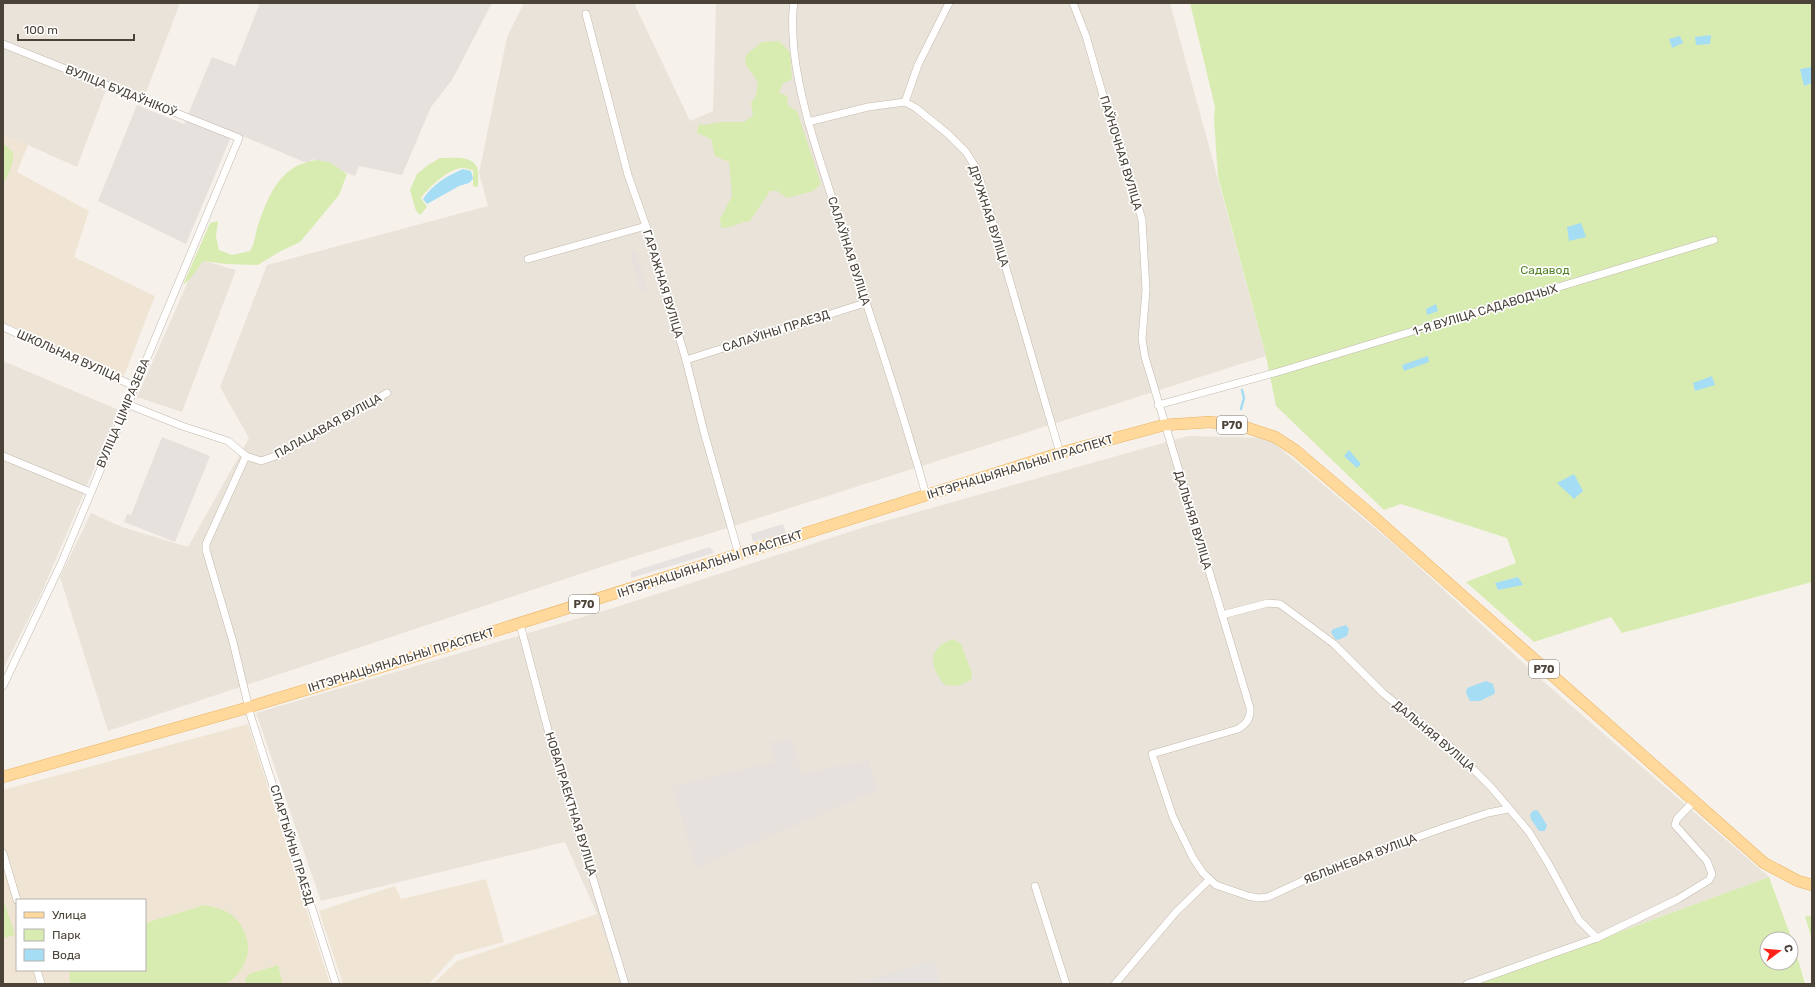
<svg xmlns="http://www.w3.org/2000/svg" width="1815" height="987" font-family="Rubik,sans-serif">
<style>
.residential{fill:#eae3d9}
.industrial{fill:#e6e1dc}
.education{fill:#f0e5d4;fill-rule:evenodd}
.green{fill:#d8ecb2;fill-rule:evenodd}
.parking{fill:#e5e2df}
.water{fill:#a5ddf5}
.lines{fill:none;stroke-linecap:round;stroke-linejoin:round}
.stream{stroke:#a5ddf5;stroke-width:2.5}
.street-casing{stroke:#c3b8ad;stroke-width:8}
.primary-casing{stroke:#ebb464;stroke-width:12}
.street{stroke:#fff;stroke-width:7}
.primary{stroke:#ffd89b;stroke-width:11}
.labels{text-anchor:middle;stroke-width:3.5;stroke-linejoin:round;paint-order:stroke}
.shield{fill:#fff;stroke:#817b74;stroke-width:1}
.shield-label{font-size:11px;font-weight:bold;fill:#4b4238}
.street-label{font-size:12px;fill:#4b4238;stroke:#fff}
.park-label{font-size:12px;fill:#538226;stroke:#fff}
</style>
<rect width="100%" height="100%" fill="#f6f2eb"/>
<!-- residential -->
<g class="residential">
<path d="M3 3H180L145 95 109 82 77 167 28 145 3 136Z"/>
<path d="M524 3H634L690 121 713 111 716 3H1170L1266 356 721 530 610 564 108 731 60 577 91 513 122 527 188 547 249 438 220 387 267 265 488 206 479 173 507 37Z"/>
<path d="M198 259 236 270 182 412 137 397Z"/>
<path d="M3 361 119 410 41 594 3 669Z"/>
<path d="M1188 436 1268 438 1395 545 1545 683 1769 877 1478 984H619L597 914 565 842 321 901 256 713 613 608 871 525Z"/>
</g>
<!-- industrial -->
<g class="industrial">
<path d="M260 3H492L452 80 431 107 402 175 359 166 355 176 312 159 309 164 233 132 186 244 98 201 137 105 184 124 212 57 235 66Z"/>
<path d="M636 251 648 290 641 292 629 253Z"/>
<path d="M162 437 210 456 175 542 124 522 127 514 131 515Z"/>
<path d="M791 738 802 773 869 760 879 790 696 868 672 786 775 761 770 743Z"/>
</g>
<!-- education -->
<g class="education">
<path d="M3 136 28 145 17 172 89 211 74 257 155 296 124 376 3 322Z"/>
<path d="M248 724 330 984H3V790ZM17 900H145V970H17Z"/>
<path d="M486 879 504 942 455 955 429 984H343L319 911 395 886 401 899Z"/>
<path d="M597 914 619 984H433L457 961Z"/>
</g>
<!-- green -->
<g class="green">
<path d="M1190 3H1812V582L1622 633 1611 617 1534 642 1466 582 1516 563 1507 538 1401 504 1384 510 1276 406 1266 356 1218 177 1214 119 1215 107Z"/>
<path d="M779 41 790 52 792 80 783 83 779 93 787 96 788 106 797 111 821 184 813 191 787 198 777 191H770L750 221C740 222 731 228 721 228L720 219 732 196 729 162 715 156 711 139 697 133 699 124 704 125 721 122H744L753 116 751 103 756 96 758 82 745 64 746 55 762 42Z"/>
<path d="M3 143 13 152C14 165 8 174 3 185Z"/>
<path d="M440 158C451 158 472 155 477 167 479 173 478 181 478 187L473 186V170C470 170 466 168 463 168 449 168 429 187 421 198L427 207 420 215 416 211 410 190 417 174 428 165Z"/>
<path d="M315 160 329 162 347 174 339 195 300 242 279 252 258 265 226 264 203 261 190 279 183 285 210 223 218 221 216 237 219 250 232 255 250 251C255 243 255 236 257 228 264 208 273 181 292 169 298 164 308 162 315 160Z"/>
<path d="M953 639 961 644 972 673 971 680 958 686 945 685C936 675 927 658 939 647 942 643 949 641 953 639Z"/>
<path d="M1769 877 1794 945 1805 984H1478ZM1767 939H1791V963H1767Z"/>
<path d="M3 899 15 935 3 938Z"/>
<path d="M205 905C215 908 226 909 234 917 242 924 249 939 248 950 247 964 236 980 224 984H70L69 970H145V923Z"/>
<path d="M1805 916H1812V940Z"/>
<path d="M278 965 283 984H246L245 980 249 974Z"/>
</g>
<!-- parking -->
<g class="parking">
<path d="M783 524 786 533 753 542 751 534Z"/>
<path d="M710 547 714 553 631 578V572Z"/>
<path d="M934 961 940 983 856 984V983Z"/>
</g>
<!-- water -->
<g class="water">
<path d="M1711 35 1710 44 1696 45 1695 37Z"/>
<path d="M1680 36 1683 43 1672 48 1669 39Z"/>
<path d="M1812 67V83L1804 86 1800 69Z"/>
<path d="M463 169 471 171 473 179 469 183 459 186 427 204 423 199C433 184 447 176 463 169Z"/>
<path d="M1581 223 1586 237 1569 241 1567 227Z"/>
<path d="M1436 304 1438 311 1427 315 1426 309Z"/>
<path d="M1428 356 1429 362 1404 371 1402 365Z"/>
<path d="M1712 376 1715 385 1695 391 1693 383Z"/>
<path d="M1349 450 1361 464 1357 468 1344 456Z"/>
<path d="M1574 474 1583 491 1574 499 1557 483Z"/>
<path d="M1518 577 1523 585 1498 590 1495 583Z"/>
<path d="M1346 625 1349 629 1347 636 1338 640 1335 639 1331 632 1333 629Z"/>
<path d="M1486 681 1493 684 1495 692 1494 694 1480 701H1470L1466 693 1467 688Z"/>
<path d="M1534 810 1538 811 1547 825 1545 831H1539L1531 819 1530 814Z"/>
</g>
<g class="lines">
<!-- stream -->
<path class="stream" d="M1241 409 1244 398 1242 390"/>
<defs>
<g id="street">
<path d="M794 3C791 19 793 35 794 51 800 103 817 151 833 201 864 299 899 396 926 495"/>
<path d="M1073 3 1086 36 1108 113 1123 152 1142 220 1146 290 1142 339 1145 357 1250 708C1251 719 1246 724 1238 729L1152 754 1173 817 1193 858 1203 873 1216 885 1248 896 1258 898 1268 897 1326 870 1443 828 1488 813 1508 809"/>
<path d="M586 14 628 175 646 226 686 360 704 432 739 555"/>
<path d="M3 44 239 138 61 564 3 686"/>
<path d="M905 102 918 65 949 3"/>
<path d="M808 122 868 107 905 102 916 108 948 134 966 152 976 168 982 186 1060 453"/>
<path d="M528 259 646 226"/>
<path d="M3 327 134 386"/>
<path d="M686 360 865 303"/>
<path d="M127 404 182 426 228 441 246 456 261 461 281 454 387 393"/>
<path d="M1158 405 1278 372 1714 240"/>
<path d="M3 456 90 492"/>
<path d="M246 456 206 544V550L233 642 251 717 336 984"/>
<path d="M1222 615 1268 603 1280 604 1334 644 1384 694 1453 749 1491 787 1529 832 1548 863 1579 920 1597 938"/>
<path d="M520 624 549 734 625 984"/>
<path d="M3 853 17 900"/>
<path d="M1035 886 1066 984"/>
<path d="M37 970 41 984"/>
<path d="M1115 984 1176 912 1209 880"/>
<path d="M1467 984 1597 938 1678 899 1709 880 1712 874 1707 861 1675 825 1677 819 1694 801"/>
</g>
<path id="primary" d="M3 777 236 711 368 671 1060 453 1164 425 1210 422 1242 426 1275 437 1295 450 1368 512 1764 863 1798 881 1812 885"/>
</defs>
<!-- street casing -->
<use href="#street" class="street-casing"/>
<!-- primary casing -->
<use href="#primary" class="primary-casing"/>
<!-- street -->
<use href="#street" class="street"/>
<!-- primary -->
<use href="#primary" class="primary"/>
</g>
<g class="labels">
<!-- shield labels -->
<g class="shield">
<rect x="1217" y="416" width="30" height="18" rx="3"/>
<rect x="569" y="595" width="30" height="18" rx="3"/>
<rect x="1529" y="660" width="30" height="18" rx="3"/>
</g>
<g class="shield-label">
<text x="1232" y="429">Р70</text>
<text x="584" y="608">Р70</text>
<text x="1544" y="673">Р70</text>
</g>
<!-- street labels -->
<g class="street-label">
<text transform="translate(121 91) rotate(22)" y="4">ВУЛІЦА БУДАЎНІКОЎ</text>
<text transform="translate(1121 153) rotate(73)" y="4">ПАЎНОЧНАЯ ВУЛІЦА</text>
<text transform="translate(989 216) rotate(72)" y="4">ДРУЖНАЯ ВУЛІЦА</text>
<text transform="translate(849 251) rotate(72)" y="4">САЛАЎІНАЯ ВУЛІЦА</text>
<text transform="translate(663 284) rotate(73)" y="4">ГАРАЖНАЯ ВУЛІЦА</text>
<text transform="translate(1485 310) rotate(-17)" y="4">1-Я ВУЛІЦА САДАВОДЧЫХ</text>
<text transform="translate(776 331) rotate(-18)" y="4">САЛАЎІНЫ ПРАЕЗД</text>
<text transform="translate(69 356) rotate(24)" y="4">ШКОЛЬНАЯ ВУЛІЦА</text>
<text transform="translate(123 413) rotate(-67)" y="4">ВУЛІЦА ЦІМІРАЗЕВА</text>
<text transform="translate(328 426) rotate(-29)" y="4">ПАЛАЦАВАЯ ВУЛІЦА</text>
<text transform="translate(1020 467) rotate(-17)" y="4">ІНТЭРНАЦЫЯНАЛЬНЫ ПРАСПЕКТ</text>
<text transform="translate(1193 520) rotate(73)" y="4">ДАЛЬНЯЯ ВУЛІЦА</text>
<text transform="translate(710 564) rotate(-18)" y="4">ІНТЭРНАЦЫЯНАЛЬНЫ ПРАСПЕКТ</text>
<text transform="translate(401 660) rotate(-17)" y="4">ІНТЭРНАЦЫЯНАЛЬНЫ ПРАСПЕКТ</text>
<text transform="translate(1434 736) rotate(40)" y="4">ДАЛЬНЯЯ ВУЛІЦА</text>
<text transform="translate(571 804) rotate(73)" y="4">НОВАПРАЕКТНАЯ ВУЛІЦА</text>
<text transform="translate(292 845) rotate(73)" y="4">СПАРТЫЎНЫ ПРАЕЗД</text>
<text transform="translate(1360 859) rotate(-21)" y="4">ЯБЛЫНЕВАЯ ВУЛІЦА</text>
</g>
<!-- park labels -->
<g class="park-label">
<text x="1545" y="274">Садавод</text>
</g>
</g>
<!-- border -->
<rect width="1815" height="987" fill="none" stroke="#4b4238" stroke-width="8"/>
<!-- legend -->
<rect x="16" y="899" width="130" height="72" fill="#ffffff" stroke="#b7b3af"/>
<rect x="24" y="912" width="20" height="6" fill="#ffd89b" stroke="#b7b3af"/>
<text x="52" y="919" font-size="12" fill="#4b4238">Улица</text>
<rect x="24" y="929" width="20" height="12" fill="#d8ecb2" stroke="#b7b3af"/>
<text x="52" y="939" font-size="12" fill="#4b4238">Парк</text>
<rect x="24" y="949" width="20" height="12" fill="#a5ddf5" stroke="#b7b3af"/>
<text x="52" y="959" font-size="12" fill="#4b4238">Вода</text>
<!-- north arrow -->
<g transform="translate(1779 951) rotate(74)"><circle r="19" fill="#ffffff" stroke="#b7b3af"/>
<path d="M0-3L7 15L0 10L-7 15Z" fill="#ff2319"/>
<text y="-6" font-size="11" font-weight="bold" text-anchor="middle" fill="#4b4238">С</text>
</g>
<!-- scale -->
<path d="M18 34v6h116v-6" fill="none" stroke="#4b4238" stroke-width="2"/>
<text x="24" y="34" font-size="12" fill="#4b4238" stroke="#ffffff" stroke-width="3" paint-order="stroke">100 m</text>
</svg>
